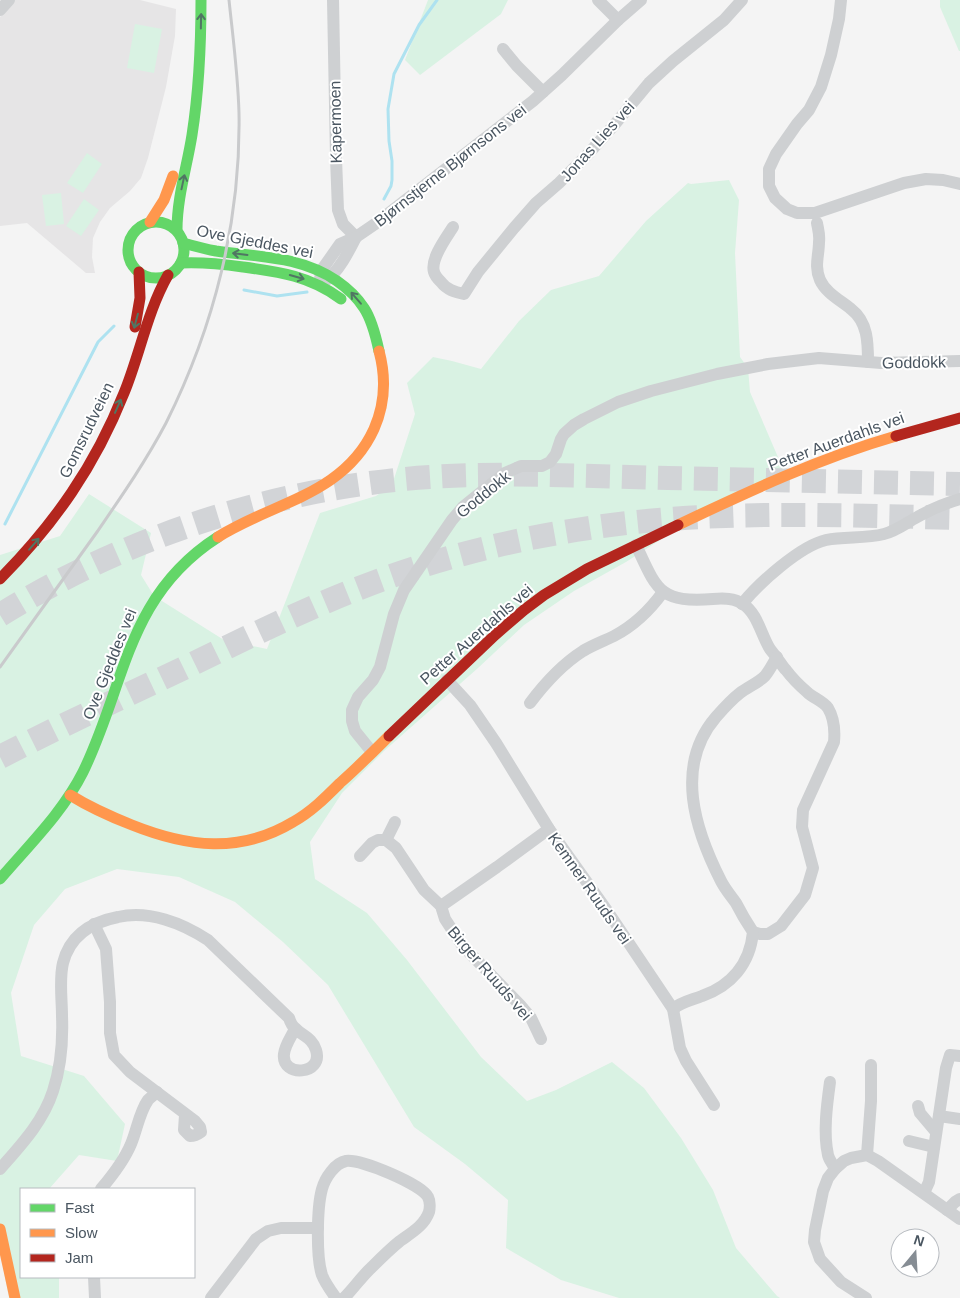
<svg xmlns="http://www.w3.org/2000/svg" width="960" height="1298" font-family="Helvetica,sans-serif">
<style>
.education{fill:#e6e5e6}
.green{fill:#d9f2e3}
.lines{fill:none;stroke-linecap:round;stroke-linejoin:round}
.stream{stroke:#aee2f0;stroke-width:3}
.highway-tunnel{stroke:#d2d4d7;stroke-width:24;stroke-dasharray:24 12;stroke-linecap:butt}
.street{stroke:#ced0d2;stroke-width:12}
.fast{stroke:#63d668;stroke-width:11}
.slow{stroke:#ff974d;stroke-width:11}
.jam{stroke:#b3261e;stroke-width:11}
.rail{stroke:#c9cacc;stroke-width:3}
.oneway{stroke:#507663}
.labels{text-anchor:middle;stroke-width:4;stroke-linejoin:round;paint-order:stroke}
.street-label{font-size:16px;fill:#4a5661;stroke:#fff}
</style>
<rect width="100%" height="100%" fill="#f4f4f4"/>
<!-- education -->
<path class="education" d="M14 0H140L176 9 175 36 166 87 148 158 141 178 130 191 110 208 100 222 93 238 92 257 95 273H86L27 223 0 226V17Z"/>
<!-- green -->
<g class="green">
<path d="M428 0H508L501 14 420 75 405 60Z"/>
<path d="M940 0H960V51H959L940 7Z"/>
<path d="M135 24 162 29 154 73 127 68Z"/>
<path d="M87 153 102 164 83 193 67 183Z"/>
<path d="M729 180 739 200 735 253 740 357 748 368 750 392 787 478 677 529 626 562 574 591 524 625 478 668 384 751 342 793 310 842 315 879 367 913 407 960 481 1057 527 1101 556 1090 612 1062 644 1088 681 1138 713 1190 736 1248 777 1296 780 1298H619L561 1280 506 1248 508 1200 465 1164 414 1127 328 985 283 942 235 902 179 877 117 869 65 889 34 925 11 993 21 1056 84 1076 125 1124 117 1161 79 1155 49 1189H21V1277H59V1298H9L0 1251V555L60 536 89 494 151 533 141 575 154 596 224 640 267 649 320 513 376 496 392 485 415 414 407 383 433 357 452 361 481 369 519 321 551 290 599 276 646 221 688 183 691 184Z"/>
<path d="M61 193 64 224 46 226 42 195Z"/>
<path d="M84 199 99 210 81 236 66 226Z"/>
</g>
<g class="lines">
<!-- stream -->
<g class="stream">
<path d="M384 199 391 186 392 180V161L389 141 388 109 394 74 419 25 437 0"/>
<path d="M244 290 277 296 307 292"/>
<path d="M5 524 98 342 114 326"/>
</g>
<!-- highway-tunnel -->
<g class="highway-tunnel">
<path d="M0 615C123 539 261 493 405 479 492 471 580 476 668 478 765 480 863 482 960 484"/>
<path d="M0 757C60 726 121 698 182 669 238 642 294 614 352 591 424 562 500 542 576 530 703 509 832 515 960 518"/>
</g>
<!-- street -->
<g class="street">
<path d="M333 0 336 158 338 210 343 224 356 237"/>
<path d="M598 0 618 20"/>
<path d="M841 0 839 19 831 55 821 87 809 110 797 124 776 154 769 169V186L775 198 787 209 797 213H815L904 183 926 179 943 180 960 184"/>
<path d="M0 10 9 0"/>
<path d="M503 49 517 66 543 92"/>
<path d="M817 223C818 229 820 235 819 242 819 255 814 266 820 280 826 293 840 300 851 309 868 322 868 343 868 362"/>
<path d="M453 227C446 238 430 259 434 272 435 276 438 279 441 282 447 290 455 292 464 294L478 272 514 228 536 203 559 183 589 153 615 124 649 83 673 61 724 20 742 0"/>
<path d="M320 280 321 271 340 244 356 237 375 224 533 101 562 75 618 20 641 0"/>
<path d="M325 281C338 273 349 251 356 237"/>
<path d="M636 545C657 590 659 603 713 599 724 598 734 598 743 604 758 614 761 635 770 649 772 652 775 655 777 658 780 662 783 667 786 670 792 678 800 686 807 692 813 698 823 701 828 708 834 718 835 731 834 742L803 810 802 827 813 868 805 895 781 926 768 934H760L753 932"/>
<path d="M742 604C759 583 800 546 826 540 845 536 865 539 884 534 897 531 909 521 921 515 934 508 946 503 960 499"/>
<path d="M447 680 470 705 496 743 549 829 608 912 673 1009 680 1048 686 1061 714 1105"/>
<path d="M530 703C545 683 561 665 583 651 593 645 604 641 614 636 635 625 650 610 663 592"/>
<path d="M372 752 355 731 352 721V710L358 697 373 680 380 667 394 614 404 590 452 520 463 507 505 473 521 466H542L550 462 556 454 561 439 564 434 574 425 584 419 618 402 651 391 717 374 768 364 819 358 881 363 960 361"/>
<path d="M386 840 395 822"/>
<path d="M360 856 372 843 378 840H386L396 848 424 890 441 906 445 919 462 945 520 1005 531 1018 541 1039"/>
<path d="M441 906 497 867 549 829"/>
<path d="M94 924 106 949 110 1002V1033L114 1055 130 1072 195 1121 200 1127 201 1132C197 1135 194 1136 190 1136L184 1130 185 1115"/>
<path d="M673 1009C681 1002 692 1000 702 996 731 986 750 964 753 932 747 923 741 913 736 903 731 896 725 889 721 881 695 830 674 766 716 717 723 709 731 700 740 693 748 687 758 683 765 676 770 670 773 663 777 657"/>
<path d="M830 1082C827 1104 823 1133 828 1155 829 1160 833 1164 835 1169"/>
<path d="M918 1106 920 1113 936 1132"/>
<path d="M939 1116 960 1119"/>
<path d="M909 1141 934 1147"/>
<path d="M867 1155 871 1101V1065"/>
<path d="M0 1169C21 1145 43 1122 53 1091 61 1067 63 1041 62 1016 62 999 59 979 63 963 70 935 92 922 118 917 149 910 182 923 208 940L289 1018C290 1021 292 1026 295 1028 302 1036 312 1037 316 1050 324 1075 281 1078 284 1054 285 1045 291 1037 295 1029"/>
<path d="M101 1189C112 1176 124 1161 131 1144 137 1130 139 1113 148 1100 151 1097 154 1095 157 1092"/>
<path d="M924 1193 929 1182 946 1068 950 1055 960 1056"/>
<path d="M947 1210 955 1202 960 1199"/>
<path d="M94 1277 95 1298"/>
<path d="M211 1298 256 1239 268 1231 281 1228H318"/>
<path d="M336 1298C331 1291 325 1283 322 1275 316 1257 317 1207 322 1189 325 1178 335 1163 346 1161 361 1159 421 1184 428 1197 430 1201 430 1208 429 1212 424 1226 411 1233 400 1241 390 1249 381 1258 372 1267 362 1276 354 1288 344 1298"/>
<path d="M866 1298 841 1282 820 1259 814 1242 815 1230 823 1191 828 1178 835 1169 844 1161 851 1158 867 1155 878 1161 960 1219"/>
</g>
<!-- fast -->
<g class="fast">
<circle cx="156" cy="250" r="28"/>
<path d="M177 230C177 197 187 167 192 135 199 90 201 45 201 0"/>
<path d="M183 243C194 246 205 249 216 251 258 257 301 256 337 281 347 288 357 297 364 308 372 320 376 337 379 351"/>
<path d="M181 263C202 262 222 264 243 267 280 272 310 276 341 299"/>
<path d="M0 879C29 845 63 812 83 772 126 684 126 596 218 537"/>
</g>
<!-- slow -->
<g class="slow">
<path d="M150 222 164 200 173 176"/>
<path d="M678 525C749 491 820 458 896 436"/>
<path d="M218 537C273 502 344 495 374 429 385 404 386 377 379 351"/>
<path d="M70 795C91 808 109 816 132 825 187 847 240 854 293 822 311 812 325 798 340 783 357 768 373 752 389 736"/>
<path d="M0 1229 15 1298"/>
</g>
<!-- jam -->
<g class="jam">
<path d="M135 327 140 298 139 272"/>
<path d="M896 436 960 418"/>
<path d="M0 579C55 523 95 466 124 393 140 354 147 312 168 275"/>
<path d="M389 736 495 635 524 610 544 595 587 569 678 525"/>
</g>
<!-- rail -->
<path class="rail" d="M0 667C32 622 65 577 97 532 121 497 146 461 166 423 214 327 241 221 239 113 238 75 233 38 229 0"/>
</g>
<!-- one-way arrows -->
<defs><path id="oneway-shaft" d="M-6 0H5M1.5-3L5.5 0L1.5 3" fill="none" stroke-width="1.6" stroke-linecap="round" stroke-linejoin="round" transform="scale(1.25)"/></defs>
<g class="oneway">
<use href="#oneway-shaft" transform="translate(201 21) rotate(-89)"/>
<use href="#oneway-shaft" transform="translate(183 182) rotate(-78)"/>
<use href="#oneway-shaft" transform="translate(240 254) rotate(-173)"/>
<use href="#oneway-shaft" transform="translate(297 277) rotate(16)"/>
<use href="#oneway-shaft" transform="translate(356 298) rotate(-131)"/>
<use href="#oneway-shaft" transform="translate(136 321) rotate(105)"/>
<use href="#oneway-shaft" transform="translate(118 406) rotate(-66)"/>
<use href="#oneway-shaft" transform="translate(34 544) rotate(-49)"/>
</g>
<g class="labels">
<!-- street labels -->
<g class="street-label">
<text transform="translate(335 122) rotate(-91)" y="6">Kapermoen</text>
<text transform="translate(597 141) rotate(-48)" y="6">Jonas Lies vei</text>
<text transform="translate(450 165) rotate(-38)" y="6">Bjørnstjerne Bjørnsons vei</text>
<text transform="translate(255 241) rotate(11)" y="6">Ove Gjeddes vei</text>
<text transform="translate(914 362) rotate(-1)" y="6">Goddokk</text>
<text transform="translate(86 430) rotate(-64)" y="6">Gomsrudveien</text>
<text transform="translate(836 441) rotate(-20)" y="6">Petter Auerdahls vei</text>
<text transform="translate(483 494) rotate(-39)" y="6">Goddokk</text>
<text transform="translate(476 634) rotate(-41)" y="6">Petter Auerdahls vei</text>
<text transform="translate(109 664) rotate(-68)" y="6">Ove Gjeddes vei</text>
<text transform="translate(590 888) rotate(55)" y="6">Kemner Ruuds vei</text>
<text transform="translate(490 973) rotate(49)" y="6">Birger Ruuds vei</text>
</g>
</g>
<!-- legend -->
<rect x="20" y="1188" width="175" height="90" fill="#ffffff" stroke="#b7bbc0"/>
<rect x="30" y="1204" width="25" height="8" fill="#63d668" stroke="#b7bbc0"/>
<text x="65" y="1213" font-size="15" fill="#4a5661">Fast</text>
<rect x="30" y="1229" width="25" height="8" fill="#ff974d" stroke="#b7bbc0"/>
<text x="65" y="1238" font-size="15" fill="#4a5661">Slow</text>
<rect x="30" y="1254" width="25" height="8" fill="#b3261e" stroke="#b7bbc0"/>
<text x="65" y="1263" font-size="15" fill="#4a5661">Jam</text>
<!-- north arrow -->
<g transform="translate(915 1253) rotate(18)"><circle r="24" fill="#ffffff" stroke="#b7bbc0"/>
<path d="M0-4L9 19L0 12L-9 19Z" fill="#868d94"/>
<text y="-8" font-size="14" font-weight="bold" text-anchor="middle" fill="#4a5661">N</text>
</g>
</svg>
